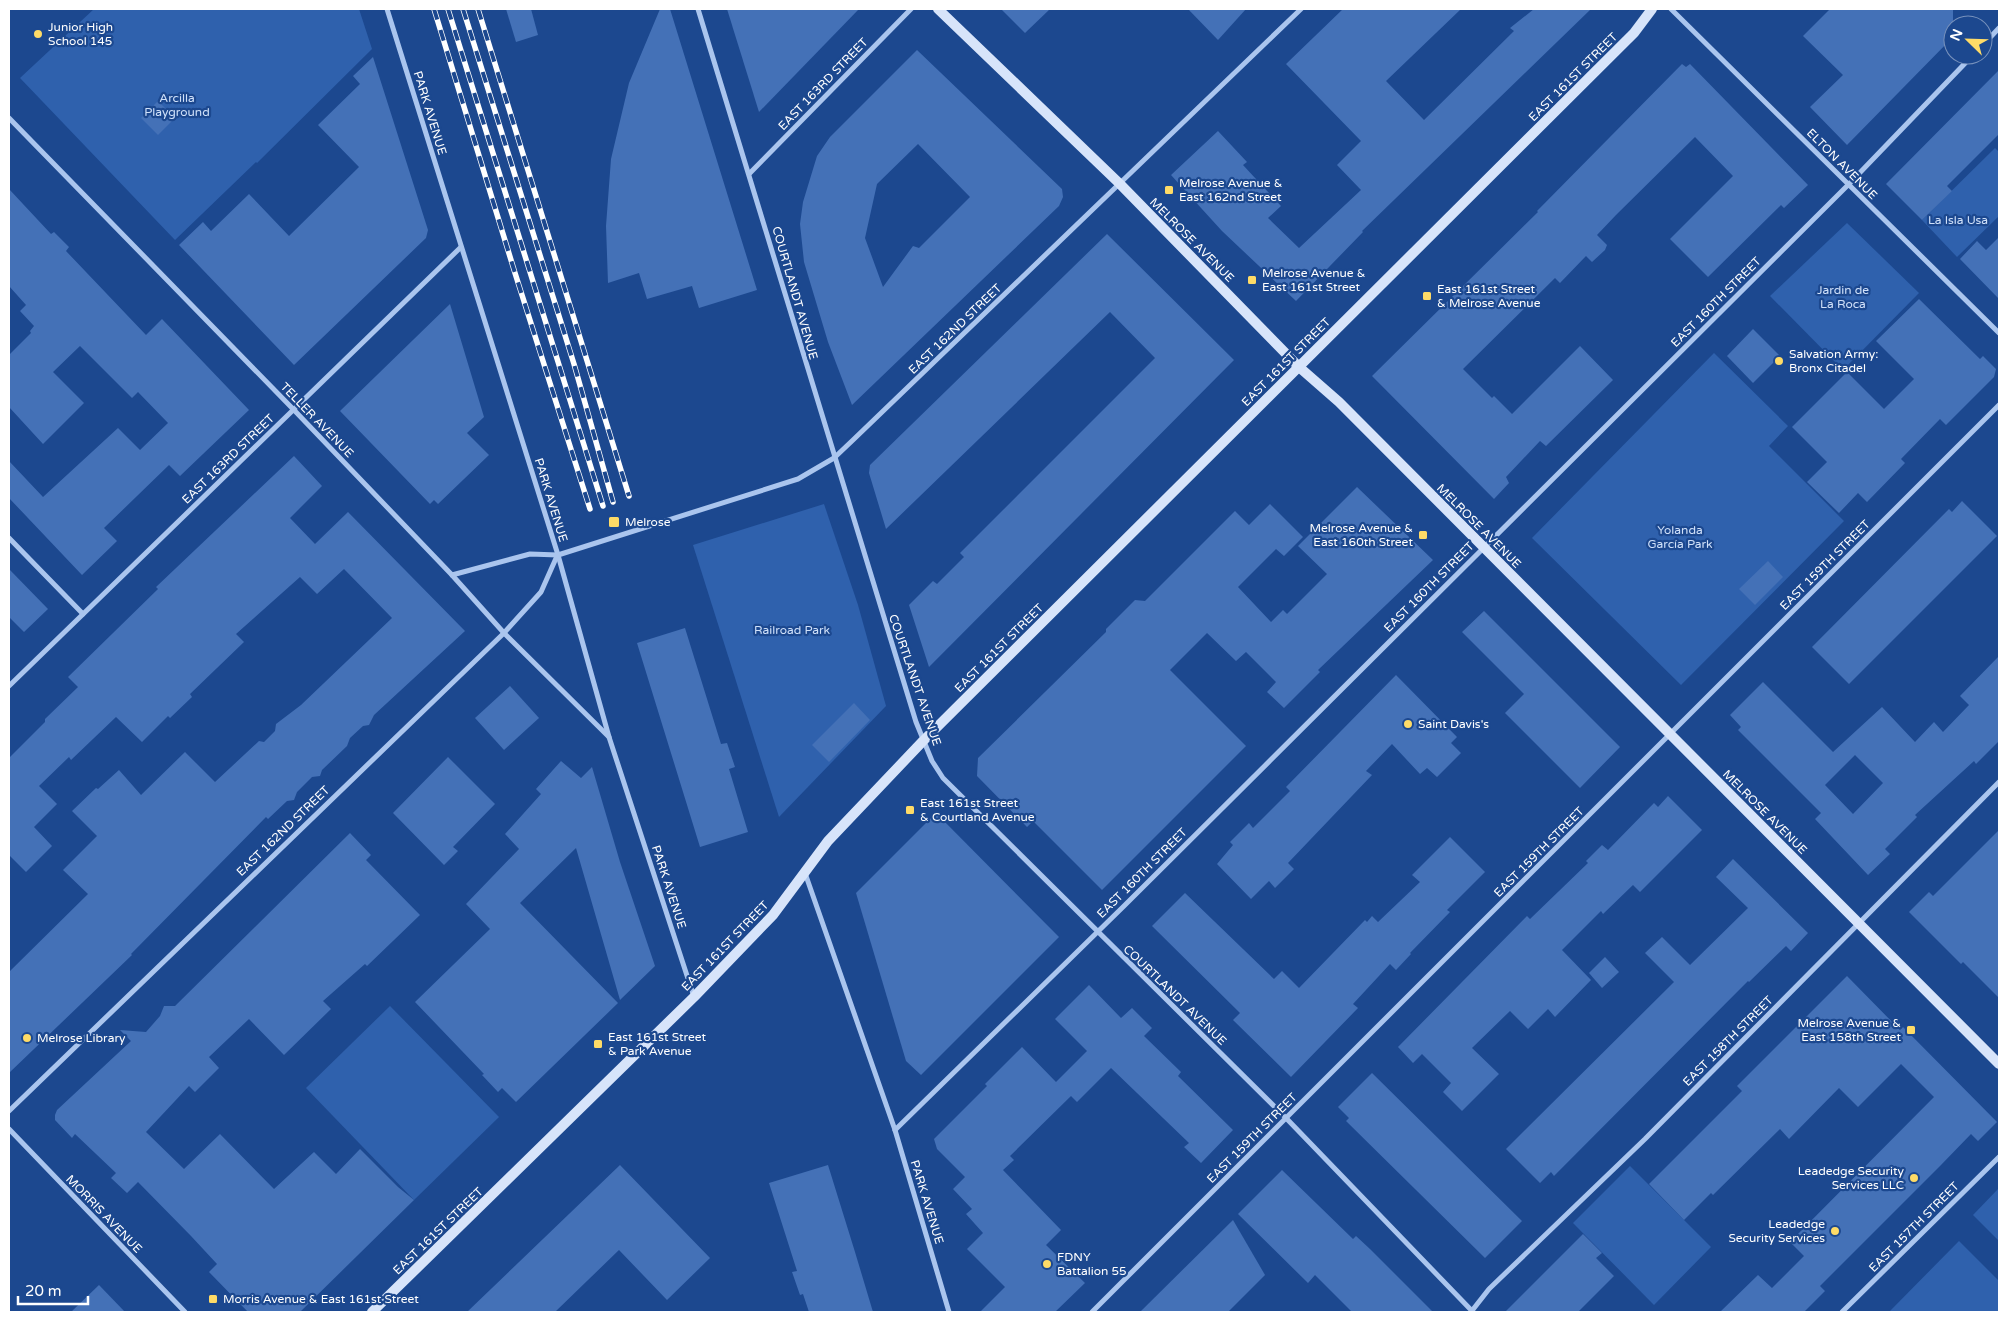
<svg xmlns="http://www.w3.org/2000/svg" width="2008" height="1321" font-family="'Varela Round',sans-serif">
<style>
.green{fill:#2f61ad}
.building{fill:#4471b7;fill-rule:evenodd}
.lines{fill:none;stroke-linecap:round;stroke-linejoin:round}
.minor{stroke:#aac5ee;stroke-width:5}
.secondary{stroke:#d7e4fa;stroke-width:10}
.rail-casing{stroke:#fff;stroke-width:5.5}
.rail{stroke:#1c488f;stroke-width:4;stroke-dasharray:11;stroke-linecap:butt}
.poi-dot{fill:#fedb67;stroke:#1c488f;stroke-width:2}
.labels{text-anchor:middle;stroke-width:4.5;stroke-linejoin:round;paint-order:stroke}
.poi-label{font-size:12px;fill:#fff;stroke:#1c488f;text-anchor:start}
.street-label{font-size:12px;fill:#fff;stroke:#1c488f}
.park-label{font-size:12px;fill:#d0e1fa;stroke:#1c488f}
</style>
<rect width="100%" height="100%" fill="#1c488f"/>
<!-- green -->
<g class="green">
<path d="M94 9H359L372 49 257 163 256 162 175 240 20 78Z"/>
<path d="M1995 148 1999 152V216L1957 257 1922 220Z"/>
<path d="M1847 223 1919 293 1843 370 1770 296Z"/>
<path d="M1714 353 1788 426 1769 446 1844 521 1681 685 1532 538Z"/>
<path d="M824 504 858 605 886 706 779 817 693 545Z"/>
<path d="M390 1006 499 1117 414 1200 306 1088Z"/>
<path d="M1630 1166 1711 1247 1654 1305 1573 1223Z"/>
<path d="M1999 1188V1241L1973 1215Z"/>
<path d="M1959 1241 1999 1281V1312H1889Z"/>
</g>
<!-- building -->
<g class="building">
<path d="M506 9H531L538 35 516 42Z"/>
<path d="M660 9H670L757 290 699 308 692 286 647 299 639 273 608 283 606 226 611 159 629 83Z"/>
<path d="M727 9H859L759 112Z"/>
<path d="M1001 9H1050L1025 33Z"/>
<path d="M1188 9H1246L1218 40Z"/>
<path d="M1343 9H1461L1386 81 1424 120 1514 31 1510 28 1534 9H1591L1362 231 1363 232 1296 301 1222 231 1171 175 1218 131 1247 162 1243 165 1281 206 1268 218 1299 248 1361 190 1337 165 1361 141 1286 64Z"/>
<path d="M1830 9H1953V37L1847 145 1810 107 1843 75 1803 36Z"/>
<path d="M917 50 1062 189 1063 197 1059 206 852 405 828 342 804 262 800 224 803 202 817 156 830 137ZM918 144 970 197 919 248 913 246 883 287 865 238 877 184Z"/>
<path d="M373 57 428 230 426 238 294 365 179 245 203 222 211 231 249 194 289 236 359 167 318 125 360 84 353 76Z"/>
<path d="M1682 64 1686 67 1690 64 1808 185 1784 208 1781 205 1708 277 1670 239 1733 176 1695 137 1616 215 1597 235 1607 245 1605 250 1592 262 1586 256 1560 283 1555 278 1463 369 1492 398 1494 396 1512 414 1580 346 1613 380 1546 446 1540 441 1506 477 1509 483 1494 499 1372 376 1538 212 1537 211Z"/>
<path d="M1999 70V134L1947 186 1952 191 1922 220 1886 184Z"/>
<path d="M158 101 175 118 158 135 141 118Z"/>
<path d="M9 189 51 234 54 232 69 247 66 251 146 335 162 319 249 410 180 476 169 465 104 528 117 541 82 575 9 498V461L43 497 118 428 140 450 168 423 138 392 132 398 80 346 53 372 84 403 43 444 9 407V355L31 333 30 331 34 326 20 311 26 305 9 286Z"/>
<path d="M1107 234 1234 360 929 667 909 605 933 581 937 584 964 557 960 553 1155 358 1110 312 886 529 869 473 870 465Z"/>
<path d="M1999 237V299L1960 259 1977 241 1986 250Z"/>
<path d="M1919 299 1980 359 1983 356 1996 369 1994 377 1946 425 1940 419 1901 459 1905 463 1867 502 1858 493 1839 513 1807 482 1827 462 1792 427 1847 372 1884 409 1914 379 1876 341Z"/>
<path d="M450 304 484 417 467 433 489 455 438 504 434 500 430 504 340 411Z"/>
<path d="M1753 329 1780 356 1753 383 1727 356Z"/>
<path d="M294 456 322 486 290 518 315 544 348 512 465 631 374 715 369 725 363 726 350 738 347 746 322 770 320 776 312 777 297 792 294 800 287 801 268 819 266 817 131 954 132 955 9 1073V972L88 894 63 870 97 836 72 811 96 788 98 789 119 770 141 795 185 752 215 782 259 741 264 742 275 731 276 724 301 705 392 618 344 569 317 594 300 577 236 634 244 642 190 694 192 697 170 718 168 716 142 742 116 717 71 760 69 757 39 786 57 804 34 827 52 846 26 872 9 855V758L45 722V719L78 687 68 677 158 589 156 587Z"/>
<path d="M1357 487 1433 560 1318 670 1320 672 1284 708 1267 692 1276 682 1246 652 1236 661 1207 633 1170 670 1246 746 1102 890 1033 821 1027 827 977 776 978 758 1106 632V629L1135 600 1145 601 1235 511 1249 525 1270 504 1303 537 1284 556 1276 549 1238 587 1271 622 1283 610 1287 614 1327 574 1298 546Z"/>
<path d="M1962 501 1997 536 1849 684 1812 647 1949 509 1952 512Z"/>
<path d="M1768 561 1783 577 1755 605 1739 589Z"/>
<path d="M9 569 48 609 24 632 9 617Z"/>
<path d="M1484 611 1620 747 1580 788 1505 713 1524 694 1462 632Z"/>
<path d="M685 628 721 744 727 743 735 767 729 769 748 832 700 847 637 643Z"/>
<path d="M1999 656V741L1976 764 1974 761 1915 815 1917 817 1885 849 1890 854 1868 875 1815 819 1821 813 1738 730 1741 727 1730 715 1763 682 1833 752 1882 707 1915 742 1934 722 1943 732 1969 705 1960 696ZM1855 755 1883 783 1853 814 1825 785Z"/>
<path d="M1396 675 1457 737 1451 743 1461 753 1437 777 1427 768 1420 774 1392 744 1366 771 1372 775 1288 863 1294 869 1275 888 1269 881 1251 899 1217 864 1233 845 1230 842 1249 823 1253 828 1290 791 1286 787Z"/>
<path d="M510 686 539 718 504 750 475 718Z"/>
<path d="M854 703 870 720 829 762 812 745Z"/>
<path d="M448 757 495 804 453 847 458 851 444 865 393 813Z"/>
<path d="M561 761 581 778 592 767 620 862 655 966 620 1000 576 848 520 903 618 1003 516 1102 502 1088 498 1092 482 1075 484 1074 415 1002 490 929 466 904 519 849 505 834 541 794 536 789Z"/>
<path d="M1668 796 1702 830 1640 892 1633 885 1603 914 1601 911 1562 950 1591 980 1555 1017 1548 1009 1528 1029 1510 1011 1472 1048 1499 1074 1462 1111 1443 1092 1451 1083 1422 1054 1413 1063 1398 1047 1527 916 1530 919 1588 863 1586 861 1602 845 1608 850 1654 803 1658 807Z"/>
<path d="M936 813 1059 937 921 1075 906 1061 856 893Z"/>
<path d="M1999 830V998L1963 962 1961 964 1909 912 1929 892 1933 896Z"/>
<path d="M350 833 371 855 366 860 420 915 367 966 365 964 323 1001 331 1009 284 1055 249 1019 209 1057 219 1068 195 1092 189 1086 146 1132 184 1169 220 1134 274 1189 314 1152 336 1174 360 1149 398 1187 414 1200 300 1312H248L209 1272 217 1264 191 1236 138 1182 127 1193 111 1178 116 1173 75 1134 72 1138 55 1120V1115L57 1110 131 1041 120 1030 146 1032 160 1016 164 1006H175Z"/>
<path d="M1450 837 1485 872 1447 910 1450 912 1410 953 1411 954 1396 970 1390 964 1378 977 1353 1004 1358 1008 1291 1077 1233 1020 1240 1013 1152 926 1185 893 1274 979 1282 971 1299 988 1365 920 1367 922 1372 916 1378 922 1420 882 1412 875Z"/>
<path d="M1733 859 1808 933 1791 951 1786 946 1749 982 1748 981 1554 1176 1551 1172 1540 1183 1506 1149 1674 982 1645 953 1662 937 1690 965 1748 908 1716 877Z"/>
<path d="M1605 957 1619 972 1602 988 1589 973Z"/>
<path d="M1847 976 1900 1030 1903 1027 1997 1122 1978 1141 1971 1134 1941 1165 1820 1286 1825 1291 1804 1312H1720L1758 1275 1772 1288 1804 1256 1790 1242 1934 1097 1901 1064 1858 1107 1839 1088 1789 1139 1780 1129 1713 1195 1711 1193 1684 1220 1649 1184 1742 1091 1737 1086Z"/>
<path d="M1089 985 1121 1018 1132 1008 1152 1028 1144 1036 1181 1072 1178 1076 1233 1130 1201 1163 1184 1147 1189 1143 1111 1068 1077 1102 1071 1096 1010 1156 1014 1160 1003 1170 1061 1230 1046 1245 1085 1283 1055 1312H980L1005 1287 967 1249 983 1233 966 1214 972 1209 953 1189 965 1177 937 1149 934 1139 987 1086 985 1084 1022 1047 1056 1082 1087 1051 1055 1019Z"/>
<path d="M1372 1073 1522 1221 1485 1258 1346 1121 1349 1118 1338 1107Z"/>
<path d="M620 1165 710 1258 667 1300 619 1250 555 1312H467Z"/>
<path d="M828 1165 855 1252 873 1312H809L803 1294 800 1295 792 1272 797 1271 769 1183Z"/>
<path d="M1282 1170 1353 1239 1356 1236 1370 1249 1433 1312H1352L1315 1275 1308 1283 1238 1214Z"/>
<path d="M1233 1220 1265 1275 1228 1312H1140Z"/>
<path d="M1583 1234 1602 1253 1596 1258 1614 1276 1578 1312H1505Z"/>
<path d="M99 1285 125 1312H71Z"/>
</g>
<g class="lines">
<!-- minor -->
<g class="minor">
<path d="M387 9 558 555 609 737 694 997"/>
<path d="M698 9 916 722 932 761 943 778 1286 1118 1473 1312"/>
<path d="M1671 9 1999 333"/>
<path d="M1983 45 1999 28"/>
<path d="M9 118 294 410 452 575 504 633 609 737"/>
<path d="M750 173 911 9"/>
<path d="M9 538 83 614"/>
<path d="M452 575 530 554 558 555 798 479 834 458 853 440 1301 9"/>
<path d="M9 686 461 247"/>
<path d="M805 873 895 1130 949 1312"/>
<path d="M9 1111 504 633 541 592 557 556"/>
<path d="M9 1129 185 1312"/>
<path d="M895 1130 1125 905 1849 184 1973 55"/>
<path d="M1092 1312 1999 405"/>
<path d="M1471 1312 1489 1289 1645 1139 1999 782"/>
<path d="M1842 1312 1999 1157"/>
</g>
<!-- secondary -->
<g class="secondary">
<path d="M938 9 1120 184 1299 367 1339 402 1999 1064"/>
<path d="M372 1312 694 997 773 915 828 841 923 741 1634 33 1652 9"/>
</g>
<defs>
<g id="rail">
<path d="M434 9 515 273 590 509"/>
<path d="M448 9 603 506"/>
<path d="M463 9 574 364 613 502"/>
<path d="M478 9 629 496"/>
</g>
</defs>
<!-- rail casing -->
<use href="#rail" class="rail-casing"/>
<!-- rail -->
<use href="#rail" class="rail"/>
</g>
<!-- markers -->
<g class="poi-dot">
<circle cx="38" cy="34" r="5"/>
<rect x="1164" y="185" width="10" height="10" rx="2.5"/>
<rect x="1247" y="275" width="10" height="10" rx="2.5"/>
<rect x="1422" y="291" width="10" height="10" rx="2.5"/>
<circle cx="1779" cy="361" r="5"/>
<rect x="608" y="516" width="12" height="12" rx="2.5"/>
<rect x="1418" y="530" width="10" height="10" rx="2.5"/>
<circle cx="1408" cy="724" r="5"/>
<rect x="905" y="805" width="10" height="10" rx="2.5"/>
<rect x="1906" y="1025" width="10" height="10" rx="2.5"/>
<circle cx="27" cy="1038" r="5"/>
<rect x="593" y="1039" width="10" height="10" rx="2.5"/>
<circle cx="1914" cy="1178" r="5"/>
<circle cx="1835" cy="1231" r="5"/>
<circle cx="1047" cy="1264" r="5"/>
<rect x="208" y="1294" width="10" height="10" rx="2.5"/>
</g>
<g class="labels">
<!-- poi labels -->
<g class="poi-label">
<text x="48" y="31">Junior High<tspan x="48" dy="14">School 145</tspan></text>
<text x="1179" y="187">Melrose Avenue &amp;<tspan x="1179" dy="14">East 162nd Street</tspan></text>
<text x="1262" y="277">Melrose Avenue &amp;<tspan x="1262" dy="14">East 161st Street</tspan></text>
<text x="1437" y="293">East 161st Street<tspan x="1437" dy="14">&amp; Melrose Avenue</tspan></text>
<text x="1789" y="358">Salvation Army:<tspan x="1789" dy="14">Bronx Citadel</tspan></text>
<text x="625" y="526">Melrose</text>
<text x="1413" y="532" text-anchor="end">Melrose Avenue &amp;<tspan x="1413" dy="14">East 160th Street</tspan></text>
<text x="1418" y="728">Saint Davis's</text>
<text x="920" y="807">East 161st Street<tspan x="920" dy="14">&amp; Courtland Avenue</tspan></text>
<text x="1901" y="1027" text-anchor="end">Melrose Avenue &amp;<tspan x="1901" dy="14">East 158th Street</tspan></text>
<text x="608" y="1041">East 161st Street<tspan x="608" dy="14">&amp; Park Avenue</tspan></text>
<text x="37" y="1042">Melrose Library</text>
<text x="1904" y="1175" text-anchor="end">Leadedge Security<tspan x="1904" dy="14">Services LLC</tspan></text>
<text x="1825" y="1228" text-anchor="end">Leadedge<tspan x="1825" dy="14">Security Services</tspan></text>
<text x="1057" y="1261">FDNY<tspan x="1057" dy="14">Battalion 55</tspan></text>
<text x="223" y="1303">Morris Avenue &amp; East 161st Street</text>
</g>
<!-- street labels -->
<g class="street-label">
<text transform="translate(1573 77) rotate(-45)" y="4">EAST 161ST STREET</text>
<text transform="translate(823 84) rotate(-46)" y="4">EAST 163RD STREET</text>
<text transform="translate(430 113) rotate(73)" y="4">PARK AVENUE</text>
<text transform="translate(1842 164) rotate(45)" y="4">ELTON AVENUE</text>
<text transform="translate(1192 240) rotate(45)" y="4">MELROSE AVENUE</text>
<text transform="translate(795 293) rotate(74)" y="4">COURTLANDT AVENUE</text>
<text transform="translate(1716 302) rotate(-45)" y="4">EAST 160TH STREET</text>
<text transform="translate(955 329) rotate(-44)" y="4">EAST 162ND STREET</text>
<text transform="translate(1286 362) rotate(-45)" y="4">EAST 161ST STREET</text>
<text transform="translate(317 420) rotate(46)" y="4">TELLER AVENUE</text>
<text transform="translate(228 459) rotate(-44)" y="4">EAST 163RD STREET</text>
<text transform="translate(551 500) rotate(73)" y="4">PARK AVENUE</text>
<text transform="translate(1479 526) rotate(45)" y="4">MELROSE AVENUE</text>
<text transform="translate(1825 565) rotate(-45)" y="4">EAST 159TH STREET</text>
<text transform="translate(1429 587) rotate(-45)" y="4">EAST 160TH STREET</text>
<text transform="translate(999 648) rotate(-45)" y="4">EAST 161ST STREET</text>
<text transform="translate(915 680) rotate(71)" y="4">COURTLANDT AVENUE</text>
<text transform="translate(1765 812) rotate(45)" y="4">MELROSE AVENUE</text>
<text transform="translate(283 831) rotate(-44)" y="4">EAST 162ND STREET</text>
<text transform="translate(1539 852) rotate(-45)" y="4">EAST 159TH STREET</text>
<text transform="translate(1142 873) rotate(-45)" y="4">EAST 160TH STREET</text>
<text transform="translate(669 887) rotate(72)" y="4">PARK AVENUE</text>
<text transform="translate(725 946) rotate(-46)" y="4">EAST 161ST STREET</text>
<text transform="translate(1175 995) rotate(44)" y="4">COURTLANDT AVENUE</text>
<text transform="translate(1728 1041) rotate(-45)" y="4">EAST 158TH STREET</text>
<text transform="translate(1252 1138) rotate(-45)" y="4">EAST 159TH STREET</text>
<text transform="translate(927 1202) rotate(73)" y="4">PARK AVENUE</text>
<text transform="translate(104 1214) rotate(46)" y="4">MORRIS AVENUE</text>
<text transform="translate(1914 1227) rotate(-45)" y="4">EAST 157TH STREET</text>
<text transform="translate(438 1231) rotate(-44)" y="4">EAST 161ST STREET</text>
</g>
<!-- park labels -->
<g class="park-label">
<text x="177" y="102">Arcilla<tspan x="177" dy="14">Playground</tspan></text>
<text x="1958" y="224">La Isla Usa</text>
<text x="1843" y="294">Jardin de<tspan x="1843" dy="14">La Roca</tspan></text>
<text x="1680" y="534">Yolanda<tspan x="1680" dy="14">García Park</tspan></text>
<text x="792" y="634">Railroad Park</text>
</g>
</g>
<!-- border -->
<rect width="2008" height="1321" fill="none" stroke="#ffffff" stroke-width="20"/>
<!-- north arrow -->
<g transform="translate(1968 40) rotate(293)"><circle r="24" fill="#1c488f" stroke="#7791bc"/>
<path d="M0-4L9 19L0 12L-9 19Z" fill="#fedb67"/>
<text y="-8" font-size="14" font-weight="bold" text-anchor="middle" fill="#ffffff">N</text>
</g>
<!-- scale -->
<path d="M18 1296v8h70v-8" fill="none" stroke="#ffffff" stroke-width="2.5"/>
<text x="25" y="1296" font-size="15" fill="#ffffff" stroke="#1c488f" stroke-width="4" paint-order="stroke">20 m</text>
</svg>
